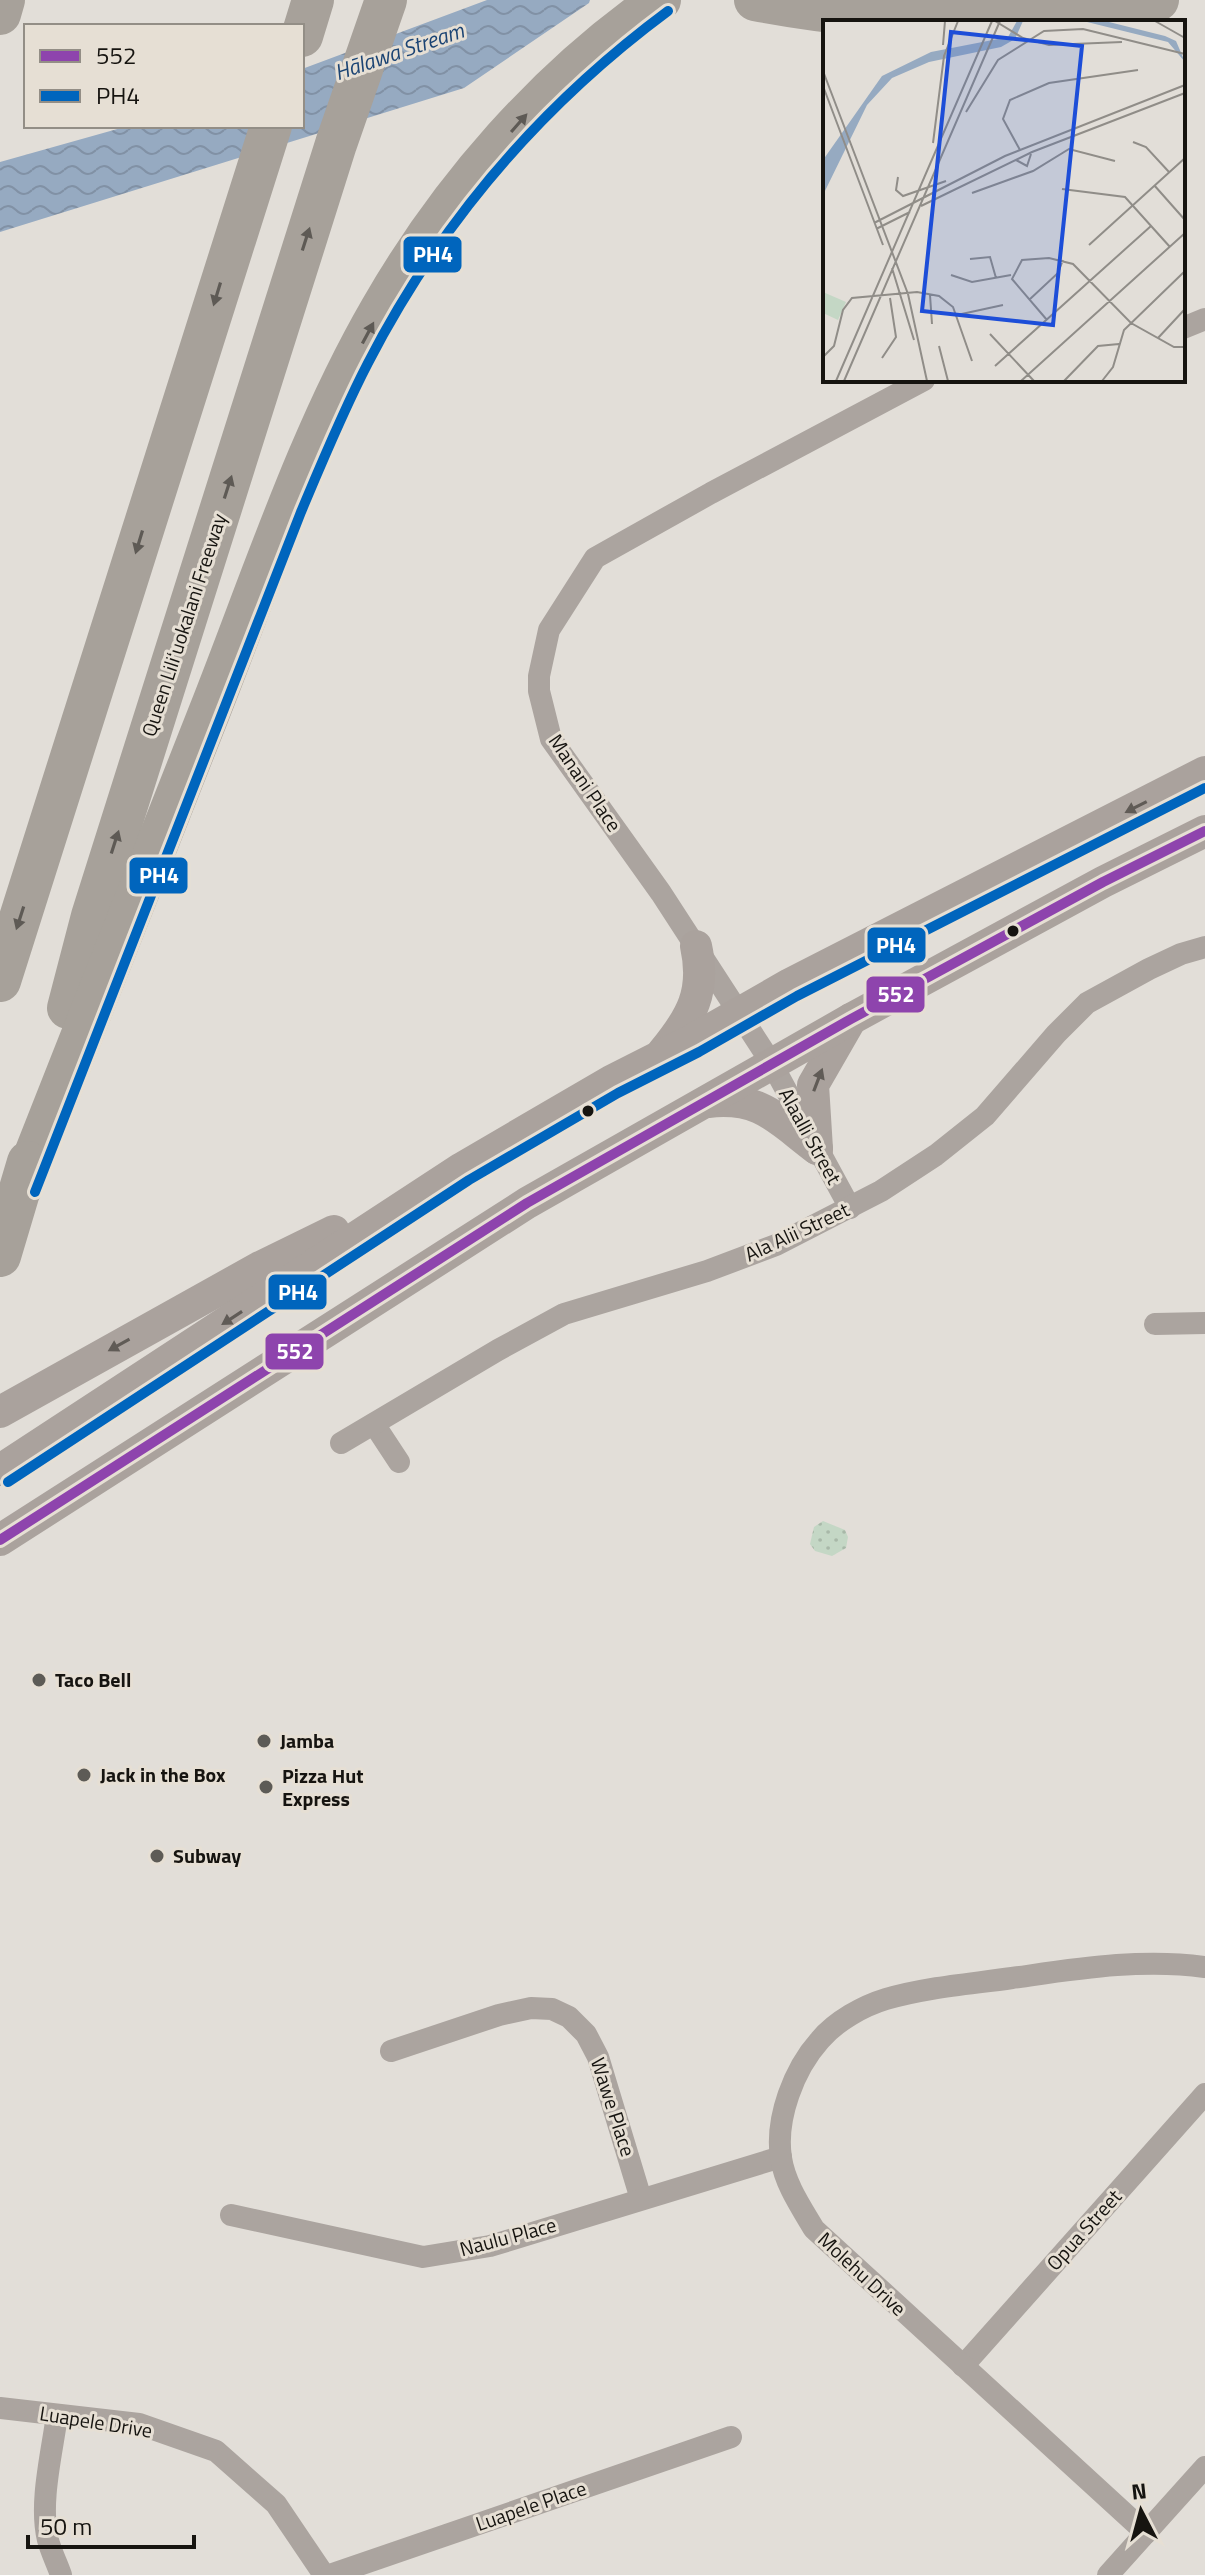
<svg xmlns="http://www.w3.org/2000/svg" width="1205" height="2575" font-family="'Titillium Web',sans-serif">
<style>
.park{fill:url(#park-dots)}
.water{fill:url(#water-waves)}
.lines{fill:none;stroke-linecap:round;stroke-linejoin:round}
.minor{stroke:#aba49f;stroke-width:22}
.secondary{stroke:#aaa29d;stroke-width:32}
.motorway{stroke:#a7a19a;stroke-width:42}
.bus-1-casing{stroke:#e6dfd4;stroke-width:16}
.bus-2-casing{stroke:#e6dfd4;stroke-width:16}
.bus-1{stroke:#8e44ad;stroke-width:10}
.bus-2{stroke:#0065bd;stroke-width:10}
.oneway{fill:#5e5a55}
.oneway2{fill:#605b56}
.bus-dot{fill:#161410;stroke:#e6dfd4;stroke-width:3}
.poi-dot{fill:#5d5b56;stroke:#e6dfd4;stroke-width:3}
.labels{text-anchor:middle;stroke-width:6;stroke-linejoin:round;paint-order:stroke}
.street-label{font-size:20px;fill:#161410;stroke:#e6dfd4}
.poi-label{font-size:20px;font-weight:bold;fill:#161410;stroke:#e6dfd4;text-anchor:start}
.water-label{font-size:22px;font-style:italic;fill:#1a4373;stroke:#e6dfd4}
.inset-road{fill:none;stroke:#908d88;stroke-width:2}
.view{fill:#1d4ed8;fill-opacity:0.15;stroke:#1d4ed8;stroke-width:4}
.inset-edge{fill:none;stroke:#161410;stroke-width:4}
.line-badge{stroke:#e6dfd4;stroke-width:3}
.badge-label{font-size:22px;text-anchor:middle;font-weight:bold;fill:#fff}
</style>
<defs>
<pattern id="park-dots" width="8" height="8" patternUnits="userSpaceOnUse" patternTransform="scale(2)"><rect width="8" height="8" fill="#c4d7c5"/><path d="M2 2h.1M6 6h.1" fill="none" stroke="#a8b8a8" stroke-width="1.8" stroke-linecap="round"/></pattern>
<pattern id="water-waves" width="16" height="10" patternUnits="userSpaceOnUse" patternTransform="scale(2)"><rect width="16" height="10" fill="#96aac1"/><path d="M0 5q4-4 8 0t8 0" fill="none" stroke="#8191a5"/></pattern>
</defs>
<rect width="100%" height="100%" fill="#e2ded8"/>
<!-- park -->
<path class="park" d="M823 1521 845 1530 848 1537 846 1548 832 1556 815 1551 810 1544 814 1527Z"/>
<!-- water -->
<path class="water" d="M487 0H590L589 3 464 88 0 232V162L128 126H302V69Z"/>
<g class="lines">
<!-- minor -->
<g class="minor">
<path d="M1183 328 1205 319"/>
<path d="M850 1208 772 1064 661 893 551 739 539 691V676L549 630 595 558 711 493 924 380"/>
<path d="M1155 1324 1205 1323"/>
<path d="M374 1424 399 1462"/>
<path d="M341 1443 498 1350 564 1314 707 1271 776 1245 881 1191 936 1155 985 1116 1056 1034 1087 1003 1149 969 1181 954 1205 947"/>
<path d="M391 2051 499 2015 531 2008 552 2009 569 2017 586 2034 598 2057 641 2199"/>
<path d="M231 2215 423 2257 490 2246 781 2157"/>
<path d="M963 2366 1205 2094"/>
<path d="M0 2408 139 2424 216 2451 276 2504 324 2575"/>
<path d="M57 2415C52 2453 39 2503 48 2540 51 2552 57 2563 61 2575"/>
<path d="M1146 2533 814 2229C801 2207 785 2184 781 2158 775 2118 794 2069 820 2040 836 2021 863 2006 886 1999 927 1987 971 1984 1012 1978 1076 1969 1140 1958 1205 1967"/>
<path d="M330 2575 731 2437"/>
<path d="M1108 2575 1205 2467"/>
</g>
<!-- secondary -->
<g class="secondary">
<path d="M663 1052C692 1017 706 991 696 946"/>
<path d="M708 1102C761 1096 777 1119 817 1149"/>
<path d="M817 1149 813 1085 851 1019"/>
<path d="M0 1412 260 1267 334 1231"/>
<path d="M0 1470 462 1168 611 1081 692 1040 790 984 1205 772"/>
<path d="M0 1540 527 1203 851 1019 1103 882 1205 831"/>
</g>
<!-- motorway -->
<g class="motorway">
<path d="M755 0C891 26 1023 27 1158 0"/>
<path d="M0 14 4 0"/>
<path d="M302 36 313 0"/>
<path d="M0 981 271 126"/>
<path d="M68 1008 92 916 336 144 386 0"/>
<path d="M22 1187C84 1029 147 871 209 713 262 579 309 433 381 309 450 189 546 79 660 0"/>
<path d="M0 1256 28 1162"/>
</g>
<defs>
<path id="bus-1" d="M0 1540 527 1203 851 1019 1103 882 1205 831"/>
<g id="bus-2">
<path d="M35 1192 301 512C322 462 343 411 368 363 441 221 540 106 668 11"/>
<path d="M8 1482 469 1180 618 1093 699 1052 797 996 1205 788"/>
</g>
</defs>
<!-- bus-1 casing -->
<use href="#bus-1" class="bus-1-casing"/>
<!-- bus-2 casing -->
<use href="#bus-2" class="bus-2-casing"/>
<!-- bus-1 -->
<use href="#bus-1" class="bus-1"/>
<!-- bus-2 -->
<use href="#bus-2" class="bus-2"/>
</g>
<!-- one-way arrows -->
<defs><path id="oneway-solid" d="M-6-.8H1V-3.2L6.5 0L1 3.2V.8H-6Z" transform="scale(2)"/></defs>
<g class="oneway">
<use href="#oneway-solid" transform="translate(519 123) rotate(-49)"/>
<use href="#oneway-solid" transform="translate(306 239) rotate(-72)"/>
<use href="#oneway-solid" transform="translate(217 294) rotate(107)"/>
<use href="#oneway-solid" transform="translate(368 333) rotate(-62)"/>
<use href="#oneway-solid" transform="translate(228 487) rotate(-72)"/>
<use href="#oneway-solid" transform="translate(139 542) rotate(107)"/>
<use href="#oneway-solid" transform="translate(115 842) rotate(-72)"/>
<use href="#oneway-solid" transform="translate(20 918) rotate(108)"/>
</g>
<g class="oneway2">
<use href="#oneway-solid" transform="translate(1136 807) rotate(153)"/>
<use href="#oneway-solid" transform="translate(818 1080) rotate(-69)"/>
<use href="#oneway-solid" transform="translate(232 1318) rotate(147)"/>
<use href="#oneway-solid" transform="translate(119 1345) rotate(151)"/>
</g>
<!-- markers -->
<g class="bus-dot">
<circle cx="1013" cy="931" r="7"/>
<circle cx="588" cy="1111" r="7"/>
</g>
<g class="poi-dot">
<circle cx="39" cy="1680" r="8"/>
<circle cx="264" cy="1741" r="8"/>
<circle cx="84" cy="1775" r="8"/>
<circle cx="266" cy="1787" r="8"/>
<circle cx="157" cy="1856" r="8"/>
</g>
<g class="labels">
<!-- street labels -->
<g class="street-label">
<text transform="translate(184 625) rotate(-72)" y="7">Queen Liliʻuokalani Freeway</text>
<text transform="translate(585 783) rotate(56)" y="7">Manani Place</text>
<text transform="translate(810 1136) rotate(61)" y="7">Alaalli Street</text>
<text transform="translate(797 1232) rotate(-25)" y="7">Ala Alii Street</text>
<text transform="translate(613 2107) rotate(72)" y="7">Wawe Place</text>
<text transform="translate(1084 2230) rotate(-48)" y="7">Opua Street</text>
<text transform="translate(508 2237) rotate(-15)" y="7">Naulu Place</text>
<text transform="translate(862 2274) rotate(43)" y="7">Molehu Drive</text>
<text transform="translate(96 2422) rotate(9)" y="7">Luapele Drive</text>
<text transform="translate(531 2506) rotate(-19)" y="7">Luapele Place</text>
</g>
<!-- poi labels -->
<g class="poi-label">
<text x="55" y="1687">Taco Bell</text>
<text x="280" y="1748">Jamba</text>
<text x="100" y="1782">Jack in the Box</text>
<text x="282" y="1783">Pizza Hut<tspan x="282" dy="23">Express</tspan></text>
<text x="173" y="1863">Subway</text>
</g>
<!-- water labels -->
<g class="water-label">
<text transform="translate(399 51) rotate(-19)" y="8">Hālawa Stream</text>
</g>
</g>
<!-- overview -->
<g transform="translate(823 20)">
<rect width="362" height="362" fill="#e2ded8"/>
<path d="M0 272 23 282 15 300 0 293Z" fill="#c4d7c5"/>
<path d="M194 1H200L192 19 178 27 106 42 69 58 44 85 0 175V140L59 56 108 32 185 17ZM260 1H282L342 16 353 21 362 42 345 22Z" fill="#96aac1"/>
<path class="inset-road" d="M172 1 200 18 226 25 299 22M332 1 362 18M120 25 122 1M0 51 85 274 104 361M0 66 60 225M143 92 175 40 221 11 260 9 362 34M310 122 323 127 346 152M110 123 121 36 135 1M197 130 180 99 187 80 226 63 315 50M193 140 204 146 208 134M75 157 73 170 80 176 123 161M331 165 362 200M239 169 302 177 347 227M149 173 210 151 246 129 292 141M98 186 209 132 362 73M51 203 182 136 362 65M53 209 87 192M266 225 362 138M147 239 167 237 173 258M69 248 91 320M128 255 149 262 188 255M107 275 109 304M206 280 235 253 240 240M134 295 180 285M224 300 189 259 199 240 226 238 250 244 308 303 351 327H362M167 314 211 361M335 318 362 289M116 326 125 361M0 337 11 326 20 290 29 278 94 272 116 276 130 287 149 341M59 338 73 317 67 278M172 346 328 206M13 361 169 1M21 361 177 1M198 361 362 213M241 361 275 326 296 324M279 361 290 347 301 310 362 251"/>
<path class="view" d="M128 12 259 26 230 305 99 291Z"/>
<rect width="362" height="362" class="inset-edge"/>
</g>
<g class="line-badge">
<rect x="402" y="235" width="61" height="39" rx="8" fill="#0065bd"/>
<rect x="128" y="856" width="61" height="39" rx="8" fill="#0065bd"/>
<rect x="866" y="926" width="61" height="38" rx="8" fill="#0065bd"/>
<rect x="865" y="975" width="61" height="39" rx="8" fill="#8e44ad"/>
<rect x="267" y="1273" width="61" height="38" rx="8" fill="#0065bd"/>
<rect x="264" y="1332" width="61" height="39" rx="8" fill="#8e44ad"/>
</g>
<g class="badge-label">
<text x="433" y="262">PH4</text>
<text x="159" y="883">PH4</text>
<text x="896" y="953">PH4</text>
<text x="896" y="1002">552</text>
<text x="298" y="1300">PH4</text>
<text x="295" y="1359">552</text>
</g>
<!-- legend -->
<rect x="24" y="24" width="280" height="104" fill="#e6dfd4" stroke="#938e86" stroke-width="2"/>
<rect x="40" y="50" width="40" height="12" fill="#8e44ad" stroke="#938e86" stroke-width="2"/>
<text x="96" y="64" font-size="24" fill="#161410">552</text>
<rect x="40" y="90" width="40" height="12" fill="#0065bd" stroke="#938e86" stroke-width="2"/>
<text x="96" y="104" font-size="24" fill="#161410">PH4</text>
<!-- north arrow -->
<g transform="translate(1141 2511) rotate(354)" stroke="#e6dfd4" stroke-width="6" paint-order="stroke">
<path d="M0-6L14 30L0 20L-14 30Z" fill="#161410"/>
<text y="-12" font-size="22" font-weight="bold" text-anchor="middle" fill="#161410">N</text>
</g>
<!-- scale -->
<path d="M28 2535v12h166v-12" fill="none" stroke="#161410" stroke-width="4"/>
<text x="40" y="2535" font-size="24" fill="#161410" stroke="#e6dfd4" stroke-width="6" paint-order="stroke">50 m</text>
</svg>
